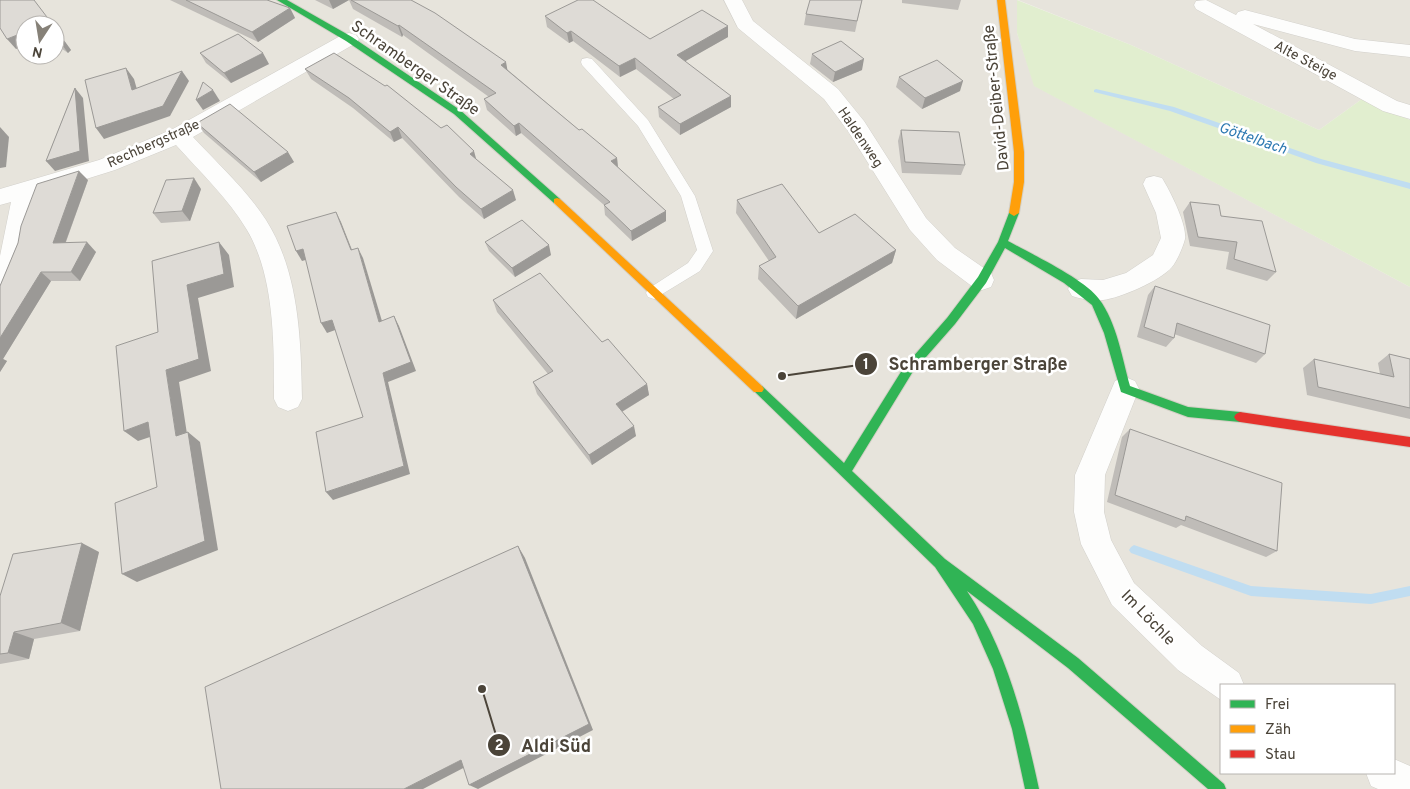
<svg xmlns="http://www.w3.org/2000/svg" width="1410" height="789" font-family="Overpass,sans-serif">
<style>
.residential{fill:#e7e4dc;fill-rule:evenodd}
.green{fill:#e1eecf}
.lines{fill:none;stroke-linecap:round;stroke-linejoin:round}
.stream{fill:#c0ddf1;fill-rule:evenodd}
.lane-casing{stroke:#d2d0cb;stroke-width:1}
.street-casing{stroke:#d2d0cb;stroke-width:1}
.fast-casing{stroke:#d3cfc5;stroke-width:2}
.slow-casing{stroke:#d3cfc5;stroke-width:2}
.jam-casing{stroke:#d3cfc5;stroke-width:2}
.lane{fill:#fdfdfc;fill-rule:evenodd}
.street{fill:#fdfdfc;fill-rule:evenodd}
.fast{fill:#30b455;fill-rule:evenodd}
.slow{fill:#ff9f0a;fill-rule:evenodd}
.jam{fill:#e5322d;fill-rule:evenodd}
.wall{fill:#bfbcb8}
.shaded-wall{fill:#9b9996}
.building{fill:#dedbd6;stroke:#9b9996}
.labels{text-anchor:middle;stroke-width:5;stroke-linejoin:round;paint-order:stroke}
.far-street-label{font-size:14px;fill:#4b4439;stroke:#fff}
.far-water-label{font-size:15px;font-style:italic;fill:#2e7ab2;stroke:#fff}
.street-label{font-size:16px;fill:#4b4439;stroke:#fff}
.leader{fill:none;stroke:#4b4439;stroke-width:2}
.callout-dot{fill:#4b4439;stroke:#fff;stroke-width:2}
.mark-label{font-size:15px;text-anchor:middle;font-weight:bold;fill:#fff}
.callout-label{font-size:18px;text-anchor:middle;font-weight:bold;fill:#4b4439;stroke:#fff;stroke-width:5;stroke-linejoin:round;paint-order:stroke}
</style>
<rect width="100%" height="100%" fill="#f4f2ee"/>
<!-- residential -->
<g class="residential">
<path d="M0 0H1017V33L1035 86 1410 287V789H0ZM25 25H55V55H25ZM1221 685H1394V773H1221Z"/>
<path d="M1018 0H1410V120L1362 99 1319 130 1131 45Z"/>
</g>
<!-- green -->
<path class="green" d="M1017 0 1131 45 1319 130 1362 99 1410 120V287L1034 86 1017 33Z"/>
<g class="lines">
<!-- stream -->
<g class="stream">
<path d="M1096 89 1174 107 1321 159 1410 183V189L1316 163 1170 111 1094 92V90Z"/>
<path d="M1134 545 1251 586 1371 594 1410 586V596L1371 604 1251 596 1131 553 1129 550 1131 547Z"/>
</g>
<defs>
<path id="lane" d="M587 58 592 59 648 120 695 196 713 251 700 271 654 299 648 297 646 293 648 289 688 263 697 250 681 196 638 126 582 65 581 62 582 59Z"/>
<g id="street">
<path d="M724 0H742L753 21 838 89 864 121 926 218 955 248 991 273 994 280 991 287 982 290 973 287 937 260 910 230 848 131 824 99 738 28Z"/>
<path d="M1206 0 1236 15 1238 12 1245 10 1355 39 1410 45V57L1355 51 1253 24 1397 101 1410 105V119L1383 111 1196 9 1194 5 1196 1Z"/>
<path d="M349 33 356 35 359 39 356 43 193 137C218 164 246 189 266 220 299 272 301 339 302 399L298 407 288 411 278 407 274 399C274 346 275 277 247 230 228 198 200 172 176 145L115 170 35 195 26 252 9 294 0 297V256L11 202 0 205V189L99 160 171 130 342 35Z"/>
<path d="M1154 176 1162 178C1170 191 1187 224 1185 239 1183 247 1177 261 1172 267 1160 281 1120 298 1103 300 1093 301 1081 299 1072 296L1068 289 1072 282 1081 279 1103 280 1126 273 1153 255 1161 238 1156 213 1143 184 1146 178Z"/>
<path d="M1125 377 1135 381 1139 389 1105 475 1104 512 1111 540 1134 583 1202 646 1239 673 1244 685H1221V700L1178 670 1112 605 1081 544 1074 512 1075 475 1115 381Z"/>
<path d="M1394 759 1410 766V789H1378L1371 786 1366 773H1394Z"/>
</g>
<g id="fast">
<path d="M277 0H287L352 37 460 110 560 199V203H554L454 114 346 41Z"/>
<path d="M1014 210 1019 213 1008 241C1031 254 1085 279 1099 299 1117 323 1122 358 1130 386L1188 407 1240 412 1244 414 1246 417 1244 420 1240 422 1188 417 1121 392 1104 333 1092 305 1064 283 1005 248 986 283 955 324 912 373 852 471 945 559 1078 658 1224 784 1226 789H1208L1068 668 967 591C1007 650 1024 720 1039 789H1025L1012 729 993 669 973 624 935 567 752 389 754 386H762L844 463 904 367 947 318 978 277 998 242 1009 213Z"/>
</g>
<g id="slow">
<path d="M997 0H1005L1024 152V182L1019 213 1014 216 1009 213 1014 182V152Z"/>
<path d="M557 198 560 199 762 386 764 389 762 392H754L554 203V199Z"/>
</g>
<path id="jam" d="M1240 412 1410 437V447L1240 422 1236 420 1234 417 1236 414Z"/>
</defs>
<!-- lane casing -->
<use href="#lane" class="lane-casing"/>
<!-- street casing -->
<use href="#street" class="street-casing"/>
<!-- fast casing -->
<use href="#fast" class="fast-casing"/>
<!-- slow casing -->
<use href="#slow" class="slow-casing"/>
<!-- jam casing -->
<use href="#jam" class="jam-casing"/>
<!-- lane -->
<use href="#lane" class="lane"/>
<!-- street -->
<use href="#street" class="street"/>
<!-- fast -->
<use href="#fast" class="fast"/>
<!-- slow -->
<use href="#slow" class="slow"/>
<!-- jam -->
<use href="#jam" class="jam"/>
</g>
<!-- wall -->
<g class="wall">
<path d="M170 0H267L290 8 295 18 258 42Z"/>
<path d="M315 0H349L333 9Z"/>
<path d="M349 0H411L508 70 579 130 617 158 618 167 666 221 632 241 605 215 604 205 521 133 516 136 487 110 484 99 489 97 403 35 402 37 353 9Z"/>
<path d="M862 0 855 32 804 25 806 14Z"/>
<path d="M902 0H961L958 10 902 3Z"/>
<path d="M545 16 650 39 728 26V37L685 61 731 107 680 135 659 117 658 107 674 99 636 69 620 77 573 41 569 43 547 27Z"/>
<path d="M55 28 71 50 68 53 55 44Z"/>
<path d="M200 53 269 64 231 83 206 63Z"/>
<path d="M812 54 862 70 833 82 810 64Z"/>
<path d="M305 69 476 159 516 200 484 219 459 197 402 138 394 142 353 108 311 79Z"/>
<path d="M899 77 960 91 922 109 896 87Z"/>
<path d="M197 123 294 162 261 182 204 133Z"/>
<path d="M901 130 965 165 961 175 902 173 898 141Z"/>
<path d="M88 180 66 242 96 252 80 281H51L3 359 7 361 0 372V286L18 243Z"/>
<path d="M201 189 190 221 161 223 153 213Z"/>
<path d="M737 200 819 233 896 250 892 263 796 319 758 279 759 266 769 261 736 213Z"/>
<path d="M1190 202 1221 216 1276 272 1267 281 1226 269 1229 252 1190 246 1183 212Z"/>
<path d="M485 242 551 255 515 277 489 251Z"/>
<path d="M1155 286 1265 354 1256 363 1174 334V338L1166 347 1137 337 1148 295Z"/>
<path d="M493 300 647 384 649 395 622 412 636 436 592 465 537 394 533 382 548 374 497 312Z"/>
<path d="M1389 354 1410 359V419L1307 395 1303 368 1314 359 1380 374 1378 363Z"/>
<path d="M1130 429 1277 551 1266 557 1181 525 1176 528 1107 502 1122 437Z"/>
<path d="M99 552 80 631 34 639 29 659 0 664V596Z"/>
</g>
<!-- shaded-wall -->
<g class="shaded-wall">
<path d="M329 0H349L333 9Z"/>
<path d="M290 8 295 18 258 42 252 32Z"/>
<path d="M399 25 403 35 402 37 398 26Z"/>
<path d="M728 26V37L677 66V55Z"/>
<path d="M55 28 71 50 68 53 60 42Z"/>
<path d="M571 31 573 41 569 43 567 33Z"/>
<path d="M25 32V46L16 49 7 39Z"/>
<path d="M263 53 269 64 231 83 224 73Z"/>
<path d="M635 58 636 69 620 77 619 66Z"/>
<path d="M864 59 862 70 833 82 835 72Z"/>
<path d="M506 62 508 73 501 65Z"/>
<path d="M126 68 134 79 140 100 132 90Z"/>
<path d="M182 71 189 81 170 116 104 139 96 128Z"/>
<path d="M963 81 960 91 922 109 925 98Z"/>
<path d="M75 88 83 98 89 161 55 171 46 161Z"/>
<path d="M213 90 220 101 203 110 196 100Z"/>
<path d="M731 96V107L680 135V124Z"/>
<path d="M519 123 521 133 516 136 514 126Z"/>
<path d="M0 127 9 137 6 167 0 168Z"/>
<path d="M398 127 402 138 394 142 390 132Z"/>
<path d="M474 151 477 162 470 154Z"/>
<path d="M288 152 294 162 261 182 254 172Z"/>
<path d="M617 158 618 168 611 161Z"/>
<path d="M79 171 88 180 62 252 53 243Z"/>
<path d="M194 178 201 189 190 221 182 211Z"/>
<path d="M513 190 516 200 484 219 481 209Z"/>
<path d="M666 211V221L632 241 631 231Z"/>
<path d="M336 212 341 222 356 260 351 250Z"/>
<path d="M87 242 96 252 80 281 71 272Z"/>
<path d="M219 242 229 255 234 287 198 298 211 371 179 382 189 447 176 436 166 370 187 285Z"/>
<path d="M549 245 551 255 515 277 512 268Z"/>
<path d="M358 248 363 258 385 331 379 322Z"/>
<path d="M303 249 309 259 302 261 296 251Z"/>
<path d="M896 250 892 263 796 319 798 306Z"/>
<path d="M41 272 51 281 3 359 7 361 0 372V338Z"/>
<path d="M394 316 399 326 416 371 388 382 410 474 333 500 326 492 404 466 383 373Z"/>
<path d="M332 320 338 329 327 333 321 323Z"/>
<path d="M647 384 649 395 618 414 616 404Z"/>
<path d="M148 422 162 433 138 441 124 431Z"/>
<path d="M634 426 636 436 592 465 589 455Z"/>
<path d="M188 432 200 442 218 550 137 582 122 574Z"/>
<path d="M82 543 99 552 80 631 61 623Z"/>
<path d="M518 546 525 558 593 730 478 789 469 785Z"/>
<path d="M14 632 34 639 29 659 8 653Z"/>
<path d="M461 760 471 764 423 789H404Z"/>
</g>
<!-- building -->
<g class="building">
<path d="M0 0H34L53 25H25V32L7 39 0 28Z"/>
<path d="M186 0H267L290 8 252 32Z"/>
<path d="M351 0H411L435 13 506 62 501 65 579 130 582 129 617 158 611 161 666 211 631 231 604 205 610 202 519 123 514 126 484 99 496 93 399 25 398 26Z"/>
<path d="M578 0H593L650 39 702 10 728 26 677 55 731 96 680 124 658 107 681 95 635 58 619 66 571 31 567 33 545 16Z"/>
<path d="M810 0H862L857 21 806 14Z"/>
<path d="M55 28 63 39 60 42 55 39Z"/>
<path d="M238 34 263 53 224 73 200 53Z"/>
<path d="M841 41 864 59 835 72 812 54Z"/>
<path d="M334 53 385 86 387 85 441 128 447 125 474 151 470 154 513 190 481 209 456 187 398 127 390 132 349 98 305 69Z"/>
<path d="M937 60 963 81 925 98 899 77Z"/>
<path d="M126 68 132 90 182 71 163 106 96 128 85 80Z"/>
<path d="M203 82 213 90 196 100Z"/>
<path d="M75 88 80 151 46 161Z"/>
<path d="M230 104 288 152 254 172 197 123Z"/>
<path d="M901 130 959 132 965 165 905 162Z"/>
<path d="M79 171 53 243 87 242 71 272H41L0 338V286L18 243 21 226 37 184Z"/>
<path d="M194 178 182 211 153 213 166 180Z"/>
<path d="M782 184 819 233 855 214 896 250 798 306 759 266 776 257 737 200Z"/>
<path d="M1190 202 1219 205 1221 216 1262 221 1276 272 1234 259 1237 242 1198 237Z"/>
<path d="M336 212 351 250 358 248 379 322 394 316 411 362 383 373 404 466 326 492 316 432 363 417 332 320 321 323 303 249 296 251 287 226Z"/>
<path d="M522 220 549 245 512 268 485 242Z"/>
<path d="M219 242 224 274 187 285 199 359 166 370 176 436 188 432 205 541 122 574 115 503 157 487 148 422 124 431 116 346 158 332 152 261Z"/>
<path d="M540 273 602 342 608 339 647 384 616 404 634 426 589 455 533 382 553 371 493 300Z"/>
<path d="M1155 286 1270 325 1265 354 1177 323 1174 338 1144 327Z"/>
<path d="M1389 354 1410 359V408L1318 387 1314 359 1394 377Z"/>
<path d="M1130 429 1282 483 1277 551 1186 516 1185 521 1115 495Z"/>
<path d="M82 543 61 623 14 632 8 653 0 654V596L13 554Z"/>
<path d="M518 546 589 724 469 785 461 760 404 789H221L205 687Z"/>
</g>
<g class="labels">
<!-- far-street labels -->
<g class="far-street-label">
<text transform="translate(1306 60) rotate(28)" y="5">Alte Steige</text>
<text transform="translate(861 137) rotate(56)" y="5">Haldenweg</text>
<text transform="translate(153 143) rotate(-24)" y="5">Rechbergstraße</text>
</g>
<!-- far-water labels -->
<g class="far-water-label">
<text transform="translate(1253 138) rotate(19)" y="5">Göttelbach</text>
</g>
<!-- street labels -->
<g class="street-label">
<text transform="translate(416 67) rotate(35)" y="6">Schramberger Straße</text>
<text transform="translate(995 98) rotate(-96)" y="6">David-Deiber-Straße</text>
<text transform="translate(1149 617) rotate(46)" y="6">Im Löchle</text>
</g>
</g>
<!-- callouts -->
<path class="leader" d="M782 376L866 364M482 689L499 745"/>
<g class="callout-dot">
<circle cx="782" cy="376" r="5"/>
<circle cx="482" cy="689" r="5"/>
<circle cx="866" cy="364" r="12"/>
<circle cx="499" cy="745" r="12"/>
</g>
<g class="mark-label">
<text x="866" y="369">1</text>
<text x="499" y="750">2</text>
</g>
<g class="callout-label">
<text x="978" y="370">Schramberger Straße</text>
<text x="556" y="752">Aldi Süd</text>
</g>
<!-- legend -->
<rect x="1220" y="684" width="175" height="90" fill="#ffffff" stroke="#b7b4b0"/>
<rect x="1230" y="700" width="25" height="8" fill="#30b455" stroke="#b7b4b0"/>
<text x="1265" y="709" font-size="15" fill="#4b4439">Frei</text>
<rect x="1230" y="725" width="25" height="8" fill="#ff9f0a" stroke="#b7b4b0"/>
<text x="1265" y="734" font-size="15" fill="#4b4439">Zäh</text>
<rect x="1230" y="750" width="25" height="8" fill="#e5322d" stroke="#b7b4b0"/>
<text x="1265" y="759" font-size="15" fill="#4b4439">Stau</text>
<!-- north arrow -->
<g transform="translate(40 40) rotate(192)"><circle r="24" fill="#ffffff" stroke="#b7b4b0"/>
<path d="M0-4L9 19L0 12L-9 19Z" fill="#868178"/>
<text y="-8" font-size="14" font-weight="bold" text-anchor="middle" fill="#4b4439">N</text>
</g>
</svg>
